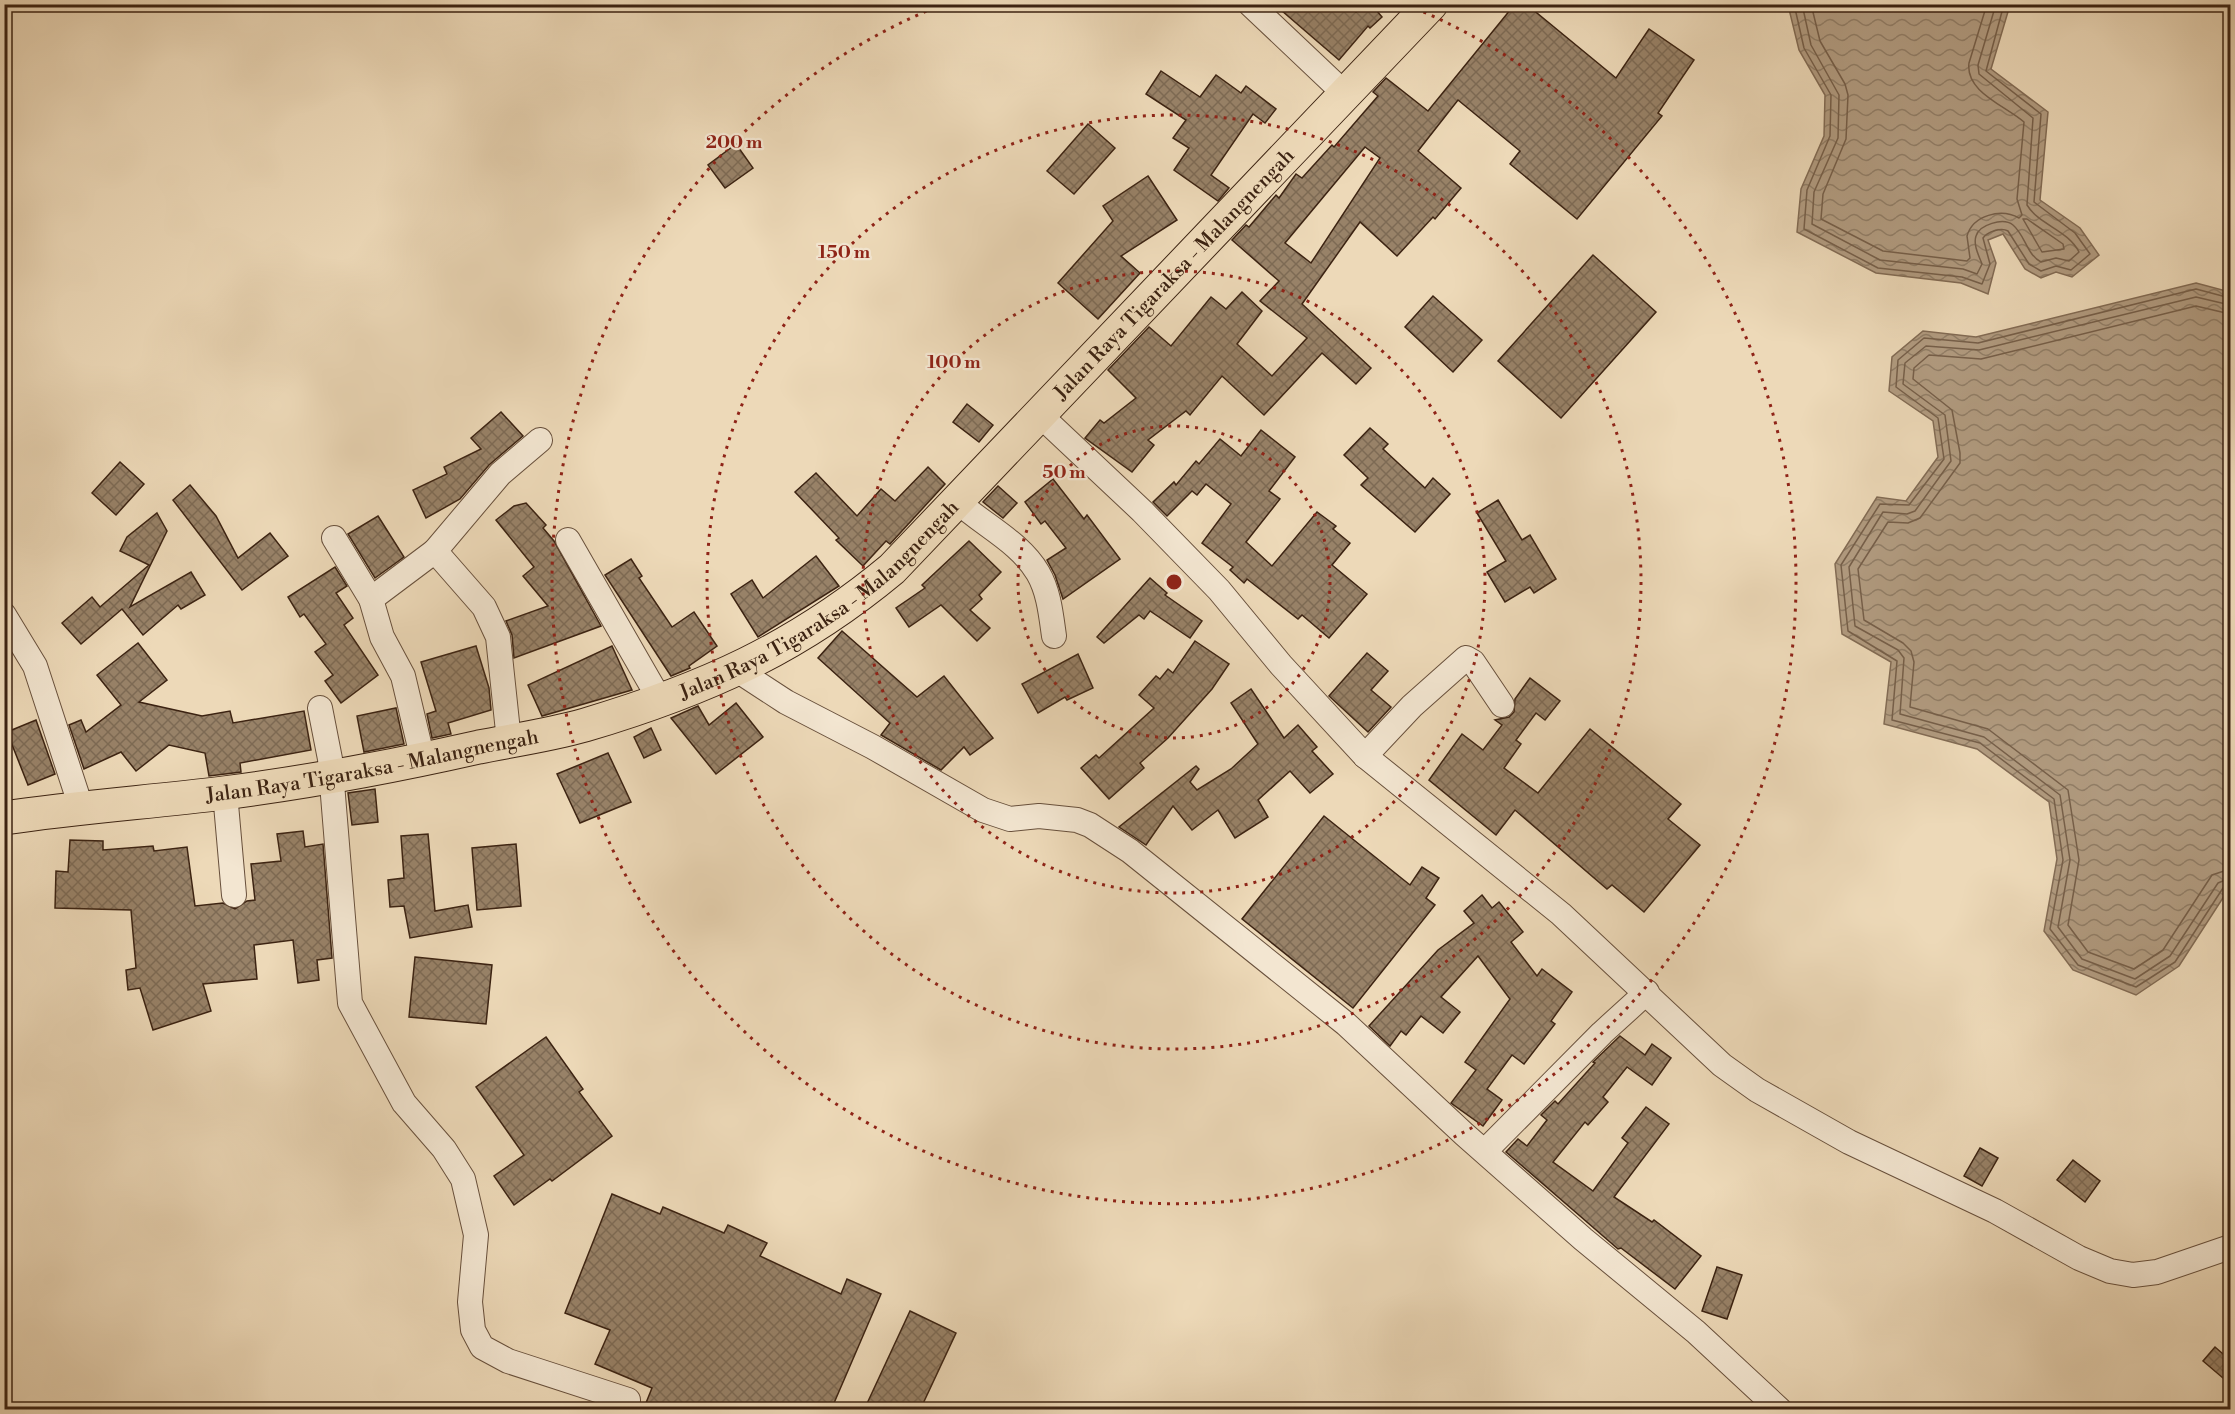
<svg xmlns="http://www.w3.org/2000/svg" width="2235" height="1414" font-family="'Libre Bodoni',serif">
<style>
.water{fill:url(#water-waves);stroke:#826b54;stroke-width:1.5}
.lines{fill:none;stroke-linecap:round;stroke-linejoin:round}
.shore{stroke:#765f49;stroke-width:1.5}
.building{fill:url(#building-cross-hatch);stroke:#3c2312;stroke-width:1.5;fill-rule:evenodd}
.street-casing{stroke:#68503c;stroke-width:26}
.primary-casing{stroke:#3c2312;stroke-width:35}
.street{stroke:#f3e6d1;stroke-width:24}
.primary{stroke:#edd9b8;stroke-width:33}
.ring{fill:none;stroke:#8f2418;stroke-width:3;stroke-dasharray:3 6}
.labels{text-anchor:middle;stroke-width:4.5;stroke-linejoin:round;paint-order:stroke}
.street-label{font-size:20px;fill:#3c2312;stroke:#f3e6d1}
.centre{fill:#8f2418;stroke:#f3e6d1;stroke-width:3}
.ring-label{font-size:18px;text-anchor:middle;font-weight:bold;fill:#8f2418;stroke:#f3e6d1;stroke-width:4.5;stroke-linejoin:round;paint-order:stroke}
</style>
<defs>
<pattern id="water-waves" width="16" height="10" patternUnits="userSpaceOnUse" patternTransform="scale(1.5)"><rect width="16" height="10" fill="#b19b80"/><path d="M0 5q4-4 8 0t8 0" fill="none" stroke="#917e67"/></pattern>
<pattern id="building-cross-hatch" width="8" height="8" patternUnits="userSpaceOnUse" patternTransform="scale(1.5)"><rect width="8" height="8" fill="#988268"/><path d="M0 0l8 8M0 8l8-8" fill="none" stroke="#7d6a54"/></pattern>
</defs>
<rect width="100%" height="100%" fill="#edd9b8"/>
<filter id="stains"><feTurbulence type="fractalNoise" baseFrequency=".00333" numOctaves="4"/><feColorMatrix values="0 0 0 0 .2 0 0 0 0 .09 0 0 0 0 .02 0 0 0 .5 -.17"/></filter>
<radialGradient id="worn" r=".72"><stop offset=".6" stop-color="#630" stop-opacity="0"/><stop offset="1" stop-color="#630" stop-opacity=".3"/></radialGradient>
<!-- water -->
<g class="water">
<path d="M1788 5H2010L1991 69 2048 112 2040 200 2080 228 2099 255 2072 277 2056 272 2041 278 2025 269 2003 234 1988 240 1996 263 1988 294 1961 283 1876 273 1797 232 1801 189 1824 136 1825 95 1799 50Z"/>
<path d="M2196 283 2230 292V887L2179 966 2136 995 2073 970 2044 931 2057 859 2049 802 1977 749 1884 724 1891 662 1842 634 1835 564 1877 497 1906 501 1938 457 1933 421 1889 391 1892 357 1923 331 1976 337Z"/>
</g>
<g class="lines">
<!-- shore -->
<g class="shore">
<path d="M1794 4 1804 48 1831 95 1830 136 1807 190 1804 229 1878 268 1962 277 1982 284 1990 264 1983 238C1987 232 2001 227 2008 231L2029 264 2041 271 2056 266 2071 270 2090 254 2075 233 2034 202 2041 114 1986 71 2004 4"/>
<path d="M1802 4 1811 45 1839 95 1838 138 1814 192 1812 224 1880 260 1963 269 1977 274 1982 264C1979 256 1973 245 1976 236 1979 225 2003 217 2013 225 2025 235 2027 255 2041 262L2056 258 2069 261 2079 252C2068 230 2039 225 2027 205L2033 118 1979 74 1978 65 1996 4"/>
<path d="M1811 4 1820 41 1845 84 1848 95 1846 139 1823 194 1821 219 1883 251 1967 261 1970 258 1967 236C1973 215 2001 208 2019 218L2022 215 2017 199 2024 122C2006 106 1965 92 1969 63L1987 4"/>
<path d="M2023 219H2027L2063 244 2064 249 2042 252Z"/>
<path d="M2230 298 2196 289 1978 343 1924 338 1898 360 1896 387 1938 418 1944 459 1909 505 1880 504 1841 565 1848 631 1897 661 1892 720 1980 743 2054 799 2063 860 2050 929 2078 965 2136 987 2175 962 2223 888 2230 885"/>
<path d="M2230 305 2196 297 1979 350 1926 346 1905 363 1903 384 1945 415 1951 461 1915 511 1907 514 1883 512 1849 567 1855 626 1898 650 1904 658 1900 714 1984 737 2060 795 2070 860 2058 927 2082 959 2135 979 2170 956 2218 883 2230 878"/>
<path d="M2230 314 2196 306 1981 359 1929 355 1914 368 1913 379 1952 410 1960 453V463L1920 518 1908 523 1888 522 1858 569 1864 620 1903 643 1911 651 1914 662 1910 707 1988 729 2068 790 2079 860 2068 925 2088 952 2134 969 2163 950 2212 875 2230 869"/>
</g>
</g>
<!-- building -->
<g class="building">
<path d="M1274 4H1348L1356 12 1364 4H1371L1382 17 1370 28 1368 26 1339 60Z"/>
<path d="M1515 4H1526L1616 78 1649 29 1694 60 1658 113 1662 116 1577 219 1510 164 1520 151 1458 100 1418 151 1461 188 1435 219 1433 217 1397 256 1360 222 1302 304 1371 368 1356 384 1322 353 1264 415 1222 376 1190 415 1186 411 1148 440 1154 445 1132 472 1085 438 1100 420 1104 423 1136 398 1108 370 1149 327 1171 346 1211 297 1226 309 1242 292 1262 311 1237 344 1272 376 1307 338 1260 301 1279 281 1232 240 1246 225 1249 227 1276 195 1279 198 1296 174 1302 178 1332 145 1334 147 1378 96 1373 92 1386 78 1428 111ZM1365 147 1380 158 1311 263 1285 243Z"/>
<path d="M1161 71 1200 97 1216 75 1241 93 1246 86 1276 109 1265 123 1253 114 1211 175 1229 188 1218 201 1174 170 1189 148 1173 138 1186 120 1146 94Z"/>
<path d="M1088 124 1115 148 1074 194 1047 171Z"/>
<path d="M736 144 753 168 725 188 708 165Z"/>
<path d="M1148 176 1177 220 1121 256 1140 273 1098 319 1058 283 1113 221 1103 206Z"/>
<path d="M1593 255 1656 312 1561 418 1498 361Z"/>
<path d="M1433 296 1482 340 1453 372 1405 327Z"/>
<path d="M967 404 993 425 979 442 953 422Z"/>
<path d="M501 412 523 436 489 465 460 499 426 518 413 490 447 474 444 467 481 449 471 438Z"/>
<path d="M1370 428 1388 444 1383 449 1425 488 1433 478 1450 494 1415 532 1361 485 1368 478 1344 455Z"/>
<path d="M1261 430 1295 457 1269 491 1280 499 1246 542 1272 566 1317 512 1336 526 1333 529 1350 543 1332 565 1367 594 1329 638 1302 615 1298 619 1247 579 1244 583 1230 570 1233 567 1202 543 1231 504 1206 484 1197 495 1192 491 1167 516 1153 502 1174 482 1176 485 1196 461 1199 464 1220 439 1241 456Z"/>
<path d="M120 462 144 484 116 515 92 493Z"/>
<path d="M928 467 945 484 890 544 886 541 863 566 836 540 839 538 795 492 816 473 857 516 881 489 895 501Z"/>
<path d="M1053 479 1084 519 1087 515 1120 559 1063 599 1055 575 1047 560 1066 548 1045 521 1041 524 1025 502Z"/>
<path d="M190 485 216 516 238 558 270 533 288 556 242 590 173 500Z"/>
<path d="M998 486 1017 503 1003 518 983 502Z"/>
<path d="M1498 500 1522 540 1530 535 1556 579 1534 593 1530 587 1505 602 1487 572 1506 561 1477 513Z"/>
<path d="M526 503 546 525 543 528 554 541 601 626 514 658 512 635 506 621 548 606 523 576 534 567 496 520 514 506Z"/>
<path d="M157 513 167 531 130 607 191 572 205 595 181 609 178 605 143 635 122 609 81 644 62 623 92 597 100 607 149 565 120 551 127 537Z"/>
<path d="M378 516 404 557 375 578 348 534Z"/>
<path d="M969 541 1001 572 979 595 982 599 970 610 990 628 977 641 941 605 909 627 896 608 925 588 922 585Z"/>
<path d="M816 556 839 586 758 637 731 594 752 580 763 598Z"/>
<path d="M631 559 642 576 639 578 672 627 694 612 717 646 689 666 690 668 671 676 605 575Z"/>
<path d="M335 567 347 586 336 593 353 618 344 625 378 675 341 703 325 681 333 675 315 652 326 644 304 614 300 617 288 597Z"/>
<path d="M1150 578 1167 593 1165 595 1202 621 1190 638 1150 611 1144 619 1139 615 1104 643 1097 637Z"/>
<path d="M842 631 917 697 944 676 993 738 970 755 964 747 941 770 881 735 890 723 818 658Z"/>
<path d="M1195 641 1229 664 1212 689 1168 738 1140 763 1144 768 1109 799 1081 768 1096 755 1099 758 1154 708 1139 695 1156 676 1160 679 1168 669 1173 673Z"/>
<path d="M138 643 167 680 139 702 202 716 230 711 233 723 304 711 311 750 240 763 241 772 209 776 205 753 169 745 136 771 121 752 84 769 69 725 81 720 86 732 121 705 97 675Z"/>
<path d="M476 646 489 688 491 710 448 723 451 734 432 738 427 714 436 711 421 662Z"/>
<path d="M612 646 632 690 542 716 528 685Z"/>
<path d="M1367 653 1388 671 1371 690 1391 707 1368 732 1329 696Z"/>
<path d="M1078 654 1093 688 1067 700 1065 697 1038 713 1022 684Z"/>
<path d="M1530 678 1560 701 1545 720 1536 713 1516 740 1521 744 1504 768 1538 793 1590 729 1681 804 1668 819 1700 845 1644 912 1612 885 1607 889 1515 810 1496 835 1429 780 1462 734 1483 750 1502 725 1495 720 1509 717 1514 712 1515 699Z"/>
<path d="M1251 689 1284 738 1298 725 1317 747 1312 751 1333 774 1310 793 1290 771 1258 800 1268 817 1235 838 1218 810 1192 830 1173 806 1146 845 1119 827 1196 766 1199 769 1190 782 1197 790 1231 769 1258 744 1231 703Z"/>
<path d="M736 703 763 737 716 774 671 718 698 706 709 725Z"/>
<path d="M396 708 404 744 364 752 357 716Z"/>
<path d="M36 720 55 774 28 785 7 732Z"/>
<path d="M651 728 661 750 644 758 634 737Z"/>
<path d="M608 753 631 802 580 823 557 774Z"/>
<path d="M375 789 378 822 352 825 348 793Z"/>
<path d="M1324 816 1410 885 1422 867 1439 878 1426 898 1435 905 1353 1008 1242 919Z"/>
<path d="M303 831 305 847 323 844 332 958 317 960 319 980 298 983 293 940 254 945 257 979 203 984 211 1011 153 1030 140 988 128 990 126 970 136 968 131 910 55 908 56 871 68 872 70 840 103 841V850L153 846 154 851 187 847 195 906 223 903 235 909 247 901 255 900 251 864 281 861 277 834Z"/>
<path d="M428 834 435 911 468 905 472 927 410 938 404 906 390 907 388 880 404 878 401 836Z"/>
<path d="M516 844 521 906 477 910 472 848Z"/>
<path d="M1482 895 1492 908 1499 902 1523 932 1511 942 1537 976 1542 969 1572 992 1551 1021 1555 1024 1524 1064 1512 1055 1487 1089 1502 1100 1483 1126 1451 1103 1476 1070 1465 1062 1510 999 1478 956 1441 997 1460 1012 1443 1033 1421 1016 1406 1035 1401 1031 1390 1046 1369 1026 1438 950 1474 923 1464 911Z"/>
<path d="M415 957 492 965 486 1024 409 1017Z"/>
<path d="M1620 1036 1645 1055 1652 1044 1671 1058 1652 1085 1627 1067 1603 1097 1608 1102 1588 1125 1585 1122 1553 1162 1593 1191 1628 1143 1622 1138 1646 1107 1669 1124 1614 1197 1652 1222 1654 1220 1701 1256 1675 1289 1621 1248 1618 1249 1506 1152 1518 1139 1527 1146 1547 1120 1541 1115 1555 1101 1558 1104 1595 1063 1593 1062Z"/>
<path d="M546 1037 583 1089 579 1092 612 1136 552 1181 550 1179 514 1205 494 1176 524 1155 476 1087Z"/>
<path d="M1980 1148 1998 1158 1982 1186 1964 1176Z"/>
<path d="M2073 1160 2100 1181 2085 1202 2057 1180Z"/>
<path d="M612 1194 660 1214 663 1207 724 1233 728 1225 767 1243 760 1256 841 1294 847 1279 881 1294 831 1410H659L646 1403 652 1388 595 1364 610 1330 565 1313Z"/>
<path d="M1717 1267 1742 1275 1727 1319 1702 1311Z"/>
<path d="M910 1311 956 1333 920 1410H864Z"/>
<path d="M2215 1347 2230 1360V1384L2203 1361Z"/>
</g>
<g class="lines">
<defs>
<g id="street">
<path d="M1250 4 1344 93"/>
<path d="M1041 416 1142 511 1219 590 1281 665 1365 756 1561 914 1722 1065 1757 1090 1849 1142 1995 1211 2079 1258 2110 1271 2133 1275 2157 1272 2230 1247"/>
<path d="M957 501C983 525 1020 542 1038 573 1049 592 1051 615 1054 636"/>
<path d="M334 538 371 599 382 637 403 676 423 760"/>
<path d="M568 540 660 700"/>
<path d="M371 599 435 551"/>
<path d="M4 615 35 666 81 807"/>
<path d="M737 670 786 702 873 747 983 810 1010 819 1039 816 1077 820 1090 825 1130 851 1346 1024 1464 1134 1583 1239 1696 1332 1780 1410"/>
<path d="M320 708 330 759 350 1003 404 1103 444 1149 463 1179 476 1235 470 1302 473 1330 482 1347 508 1361 628 1400"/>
<path d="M509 741 498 637 484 607 435 551 500 474 540 440"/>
<path d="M1365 756 1412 706 1466 658 1473 662 1502 705"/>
<path d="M225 793 234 895"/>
<path d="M1485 1151 1602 1033 1647 992"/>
</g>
<g id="primary">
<path id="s1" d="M4 818C78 807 151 802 224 793 309 782 395 766 479 747 514 740 550 735 585 725 703 690 796 649 892 569L1431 4"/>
</g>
</defs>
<!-- street casing -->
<use href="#street" class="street-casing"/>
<!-- primary casing -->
<use href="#primary" class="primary-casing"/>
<!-- street -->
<use href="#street" class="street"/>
<!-- primary -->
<use href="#primary" class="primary"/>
</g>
<!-- distance rings -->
<g class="ring">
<circle cx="1174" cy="582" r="156"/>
<circle cx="1174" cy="582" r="311"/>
<circle cx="1174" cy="582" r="467"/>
<path d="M1407 5A622 622 0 1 1 941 5"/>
</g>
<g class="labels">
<!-- street labels -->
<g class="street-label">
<text dy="7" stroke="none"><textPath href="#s1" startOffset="1344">Jalan Raya Tigaraksa - Malangnengah</textPath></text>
<text dy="7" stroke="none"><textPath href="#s1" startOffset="858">Jalan Raya Tigaraksa - Malangnengah</textPath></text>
<text dy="7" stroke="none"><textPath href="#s1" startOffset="372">Jalan Raya Tigaraksa - Malangnengah</textPath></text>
</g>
</g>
<circle cx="1174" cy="582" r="9" class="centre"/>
<g class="ring-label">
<text x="734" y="148">200 m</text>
<text x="844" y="258">150 m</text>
<text x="954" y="368">100 m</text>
<text x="1064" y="478">50 m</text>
</g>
<!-- margin -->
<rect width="2235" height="1414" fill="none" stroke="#edd9b8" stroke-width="24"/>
<rect x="6" y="6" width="2223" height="1402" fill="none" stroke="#3c2312" stroke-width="3"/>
<rect x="12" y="12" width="2211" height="1390" fill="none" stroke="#3c2312" stroke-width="1.5"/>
<rect width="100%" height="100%" filter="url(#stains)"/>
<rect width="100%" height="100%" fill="url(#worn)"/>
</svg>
